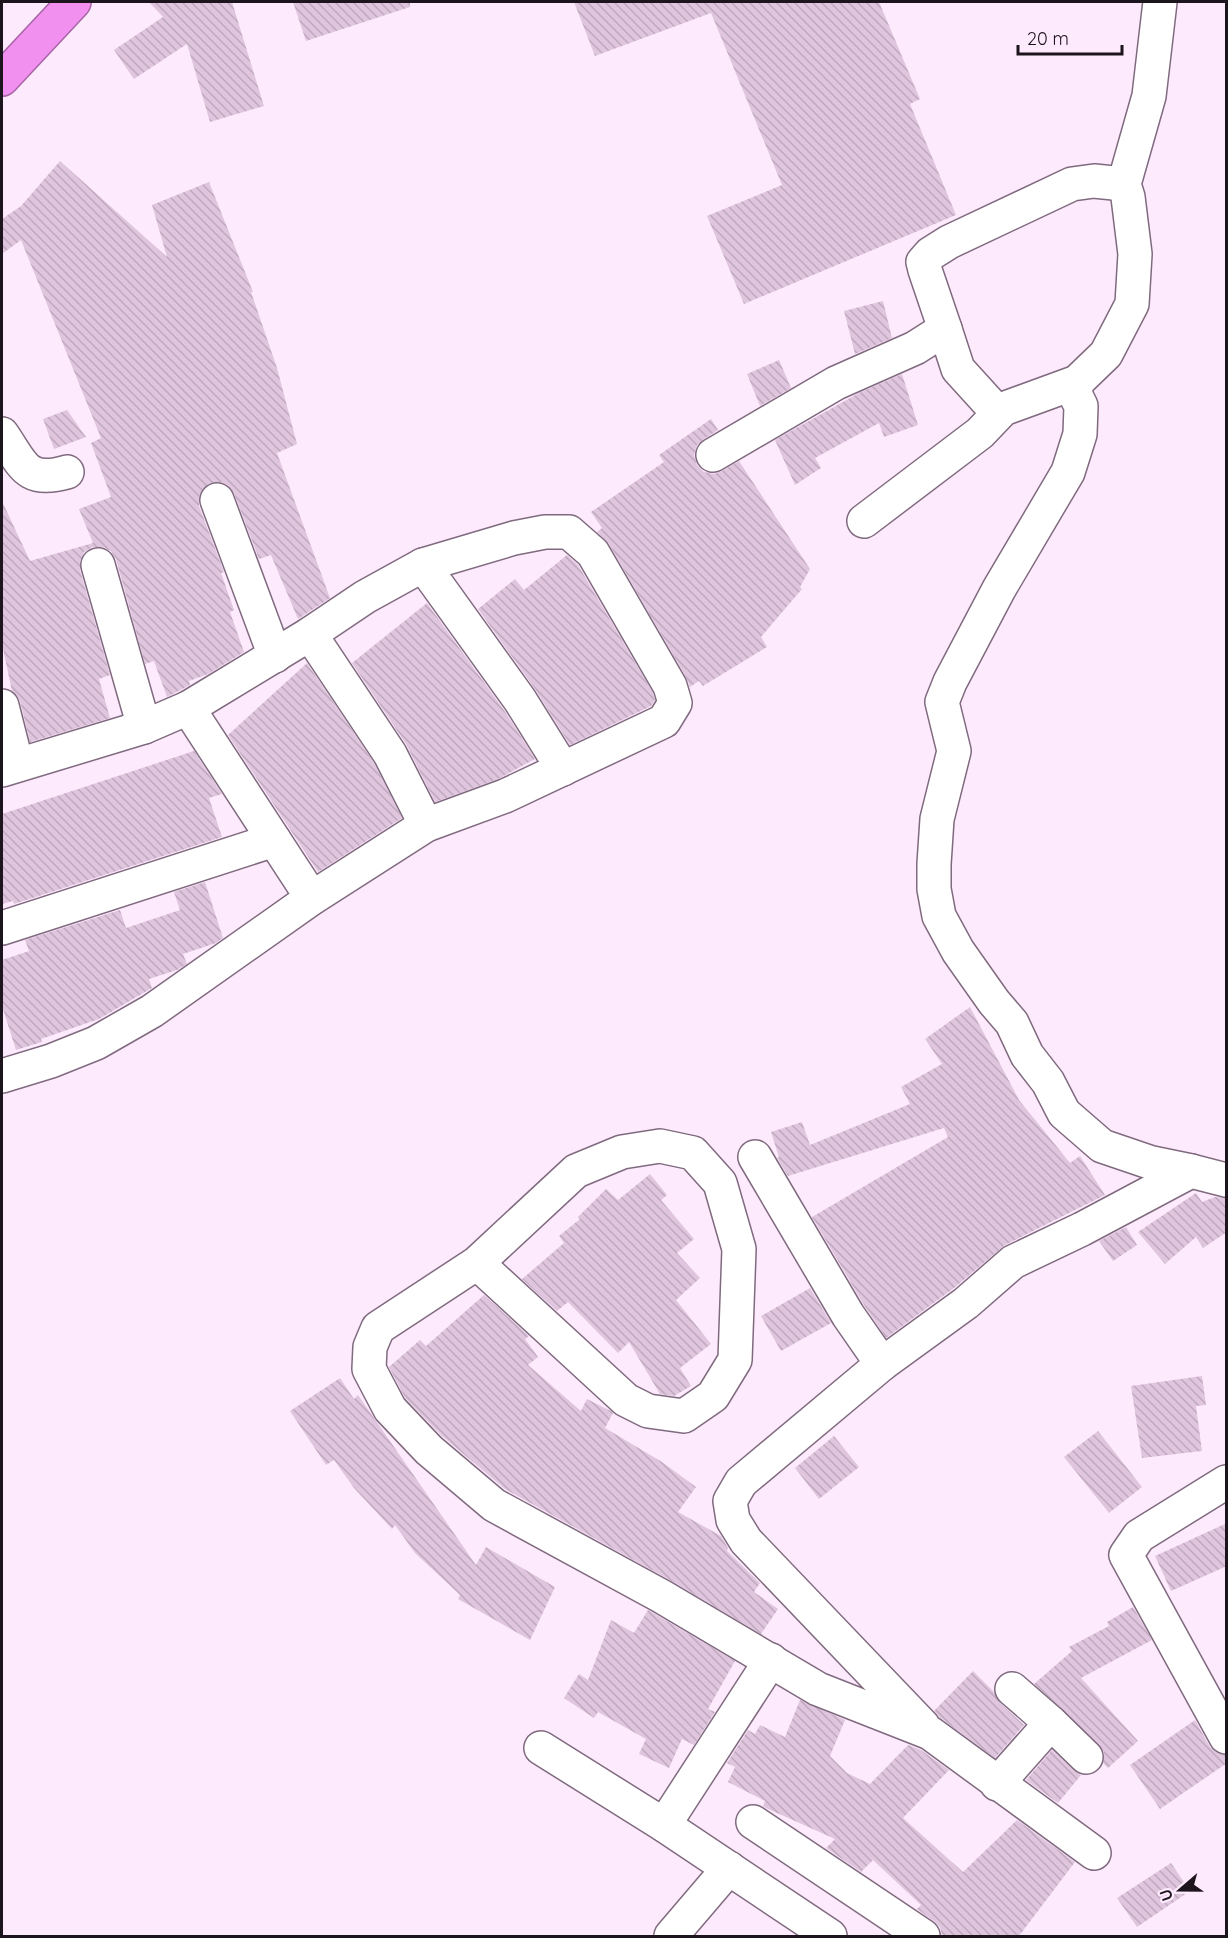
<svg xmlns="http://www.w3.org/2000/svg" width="1228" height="1938" font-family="Quicksand,sans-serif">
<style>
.building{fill:url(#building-back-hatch)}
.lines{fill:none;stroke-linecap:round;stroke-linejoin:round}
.minor-casing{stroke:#806a7f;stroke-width:36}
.highway-casing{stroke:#a765a6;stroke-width:36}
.minor{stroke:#fff;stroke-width:33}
.highway{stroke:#f290f0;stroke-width:33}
</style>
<defs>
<pattern id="building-back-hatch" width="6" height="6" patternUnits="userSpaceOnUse" patternTransform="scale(1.5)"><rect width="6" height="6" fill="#dfc6de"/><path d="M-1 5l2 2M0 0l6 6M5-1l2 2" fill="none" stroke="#bfa9be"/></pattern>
</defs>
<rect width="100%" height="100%" fill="#feeafd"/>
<!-- building -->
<g class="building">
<path d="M149 2H232L264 106 210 122 187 44 134 79 114 50 163 17Z"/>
<path d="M293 2H410V7L306 41Z"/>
<path d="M574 2H879L920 99 910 104 956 215 744 304 707 216 782 185 711 13 595 56Z"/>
<path d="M60 161 167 257 152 205 209 182 253 292H251L277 368 297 444 277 453 330 598 298 619 271 555 259 559 234 493 228 485 221 482 210 483 203 488 199 496V506L224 572 221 573 234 610 230 612 244 652 208 674 189 681 190 685 167 697 154 661 145 664 116 559 111 551 103 547H92L84 552 80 561V570L110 675 99 679 110 718 30 742 20 701 12 691 2 644V501L30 561 93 543 79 509 111 497 91 443 101 438 21 240 2 254V219L21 206Z"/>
<path d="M883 301 892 338 855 354 844 311Z"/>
<path d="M779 360 791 388 760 406 747 374Z"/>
<path d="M902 374 918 425 884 437 879 423 815 458 821 468 795 485 775 440 859 393Z"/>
<path d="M67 410 86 437 54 449 43 419Z"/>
<path d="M711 419 718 430 704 439 697 445 694 455 697 465 704 472 714 474 722 471 739 461 810 569 800 587 802 589 761 637 767 647 703 686 699 681 690 687 686 677 609 544 597 532 602 528 591 512 664 462 659 455Z"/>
<path d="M567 555 578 565 653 693 655 700 651 706 570 745 535 689 478 609 515 579 524 590Z"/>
<path d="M427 603 504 710 535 759 498 779 435 802 406 744 352 663Z"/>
<path d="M307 663 374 763 402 818 318 872 228 735Z"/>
<path d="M194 751 222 794 209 798 222 837 14 904 13 901 2 904V814Z"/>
<path d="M205 882 223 938 216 943 183 954 187 964 177 970 149 979 152 988 99 1019 41 1039 42 1042 16 1050 2 1006V960L29 951 25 940 120 910 126 928 180 910 174 892Z"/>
<path d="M970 1007 1019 1100 1070 1163 1080 1156 1105 1195 1005 1245 954 1288 886 1338 864 1305 812 1217 948 1137 944 1128 788 1176 777 1158 779 1157 771 1132 802 1122 810 1145 910 1104 901 1087 942 1064 925 1039Z"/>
<path d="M650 1174 667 1195 661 1200 694 1239 677 1253 700 1278 676 1300 711 1344 680 1368 691 1386 674 1396 660 1394 629 1342 618 1353 568 1302 557 1311 522 1279 564 1243 559 1236 580 1219 578 1217 606 1189 618 1200Z"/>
<path d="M1196 1193 1202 1202 1215 1197 1227 1198V1232L1203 1248 1196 1237 1165 1264 1138 1232Z"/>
<path d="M1126 1227 1137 1245 1113 1261 1099 1241Z"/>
<path d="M810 1288 831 1323 781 1351 761 1316Z"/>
<path d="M484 1295 529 1336 525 1339 538 1357 528 1365 581 1411 587 1399 611 1411 613 1413 605 1428 662 1462 696 1487 678 1512 721 1536 728 1548 727 1551 760 1583 754 1592 778 1609 761 1634 670 1580 505 1489 442 1436 405 1398 389 1367 420 1340 426 1346Z"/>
<path d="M1202 1376 1206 1405 1196 1406 1202 1451 1142 1458 1131 1386Z"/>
<path d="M340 1378 354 1399 358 1395 476 1565 486 1547 555 1587 530 1640 458 1599 460 1595 415 1553 395 1525 392 1529 354 1488 334 1460 326 1465 290 1411Z"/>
<path d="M1098 1431 1142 1487 1109 1513 1064 1457Z"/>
<path d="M834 1436 859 1467 819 1499 795 1468Z"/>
<path d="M1227 1523V1566L1171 1591 1155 1556Z"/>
<path d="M1133 1607 1152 1640 1081 1678 1138 1741 1108 1768 1103 1763 1104 1752 1099 1744 1034 1684 1072 1651 1069 1647 1109 1626 1107 1622Z"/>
<path d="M648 1610 735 1661 708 1709 715 1712 694 1745 682 1739 669 1768 639 1754 646 1739 598 1712 594 1718 564 1698 579 1674 588 1680 611 1620 634 1633Z"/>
<path d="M973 1671 994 1692 1000 1703 1024 1725 995 1758 938 1716 934 1711Z"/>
<path d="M800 1700 845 1720 830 1756 847 1773 870 1784 908 1745 921 1750 949 1770 903 1818 963 1872 1017 1820 1075 1862 1019 1936H942L940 1927 934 1921 917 1909 921 1905 873 1860 861 1872 826 1848 835 1839 766 1808 763 1806 765 1801 728 1782 735 1767 727 1763 748 1730 755 1734 760 1725 785 1737Z"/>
<path d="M1195 1720 1210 1747 1217 1753 1227 1756V1763L1160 1809 1130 1765Z"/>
<path d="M1052 1750 1073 1770 1081 1775 1058 1803 1026 1780Z"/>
<path d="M1171 1863 1190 1891 1137 1927 1117 1898Z"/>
</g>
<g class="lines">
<defs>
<g id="minor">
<path d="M945 329 958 369 998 413"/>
<path d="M1077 382 1075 394 1081 406 1080 434 1068 472 999 589 950 682 942 702 954 751 937 819 934 864V889L939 916 958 951 994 1002 1012 1023 1027 1055 1048 1082 1064 1113 1102 1146 1152 1163 1191 1171"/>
<path d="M2 434C23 464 25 484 67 472"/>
<path d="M713 455 836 383 915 348 945 329 925 270 923 262 930 254 949 242 1072 184 1094 181 1124 184"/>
<path d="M217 500 275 656"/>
<path d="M864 521 980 433 1003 409 1077 382 1106 354 1132 304 1135 254 1128 197 1124 184 1149 96 1160 2"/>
<path d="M98 565 144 727"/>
<path d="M423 565 520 700 563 769"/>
<path d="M310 634 390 754 426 825"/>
<path d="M2 706 17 765"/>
<path d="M188 708 312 898"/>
<path d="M2 770 144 727 188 708 310 634 365 597 423 565 514 538 545 532H569L593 553 670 686 675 703 664 721 505 796 426 825 312 898 152 1011 96 1043 51 1061 2 1076"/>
<path d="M2 928 274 840"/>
<path d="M755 1157 848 1315 882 1364 741 1482 730 1501 733 1520 746 1541 923 1726"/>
<path d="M477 1263 626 1400 648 1411 684 1416 713 1396 735 1360 739 1249 720 1183 693 1153 660 1146 622 1152 576 1171 477 1263 378 1328 370 1347 369 1369 390 1409 429 1450 494 1505 661 1596 818 1689 930 1733 1094 1853"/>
<path d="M882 1364 966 1303 1013 1262 1082 1229 1191 1171 1226 1180"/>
<path d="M1226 1482 1139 1536 1126 1555 1226 1737"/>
<path d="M1012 1689 1051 1723 1086 1757"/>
<path d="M541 1748 664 1825 830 1936"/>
<path d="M997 1784 1051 1723"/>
<path d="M753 1822 923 1936"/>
<path d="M664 1825 771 1660"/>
<path d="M671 1936 729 1868"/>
</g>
<path id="highway" d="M2 79 74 2"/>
</defs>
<!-- minor casing -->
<use href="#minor" class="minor-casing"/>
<!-- highway casing -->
<use href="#highway" class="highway-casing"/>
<!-- minor -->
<use href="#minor" class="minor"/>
<!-- highway -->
<use href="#highway" class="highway"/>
</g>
<!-- border -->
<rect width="1228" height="1938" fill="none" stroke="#1d151d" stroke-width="6"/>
<!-- north arrow -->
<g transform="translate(1180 1890) rotate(250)" stroke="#feeafd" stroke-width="4.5" paint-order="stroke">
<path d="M0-4.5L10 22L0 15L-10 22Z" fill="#1d151d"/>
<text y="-9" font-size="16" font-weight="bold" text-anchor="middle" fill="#1d151d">U</text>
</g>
<!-- scale -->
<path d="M1018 45v9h104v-9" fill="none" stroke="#1d151d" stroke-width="3"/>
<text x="1027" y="45" font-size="18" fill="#1d151d" stroke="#feeafd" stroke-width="4.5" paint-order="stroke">20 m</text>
</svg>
